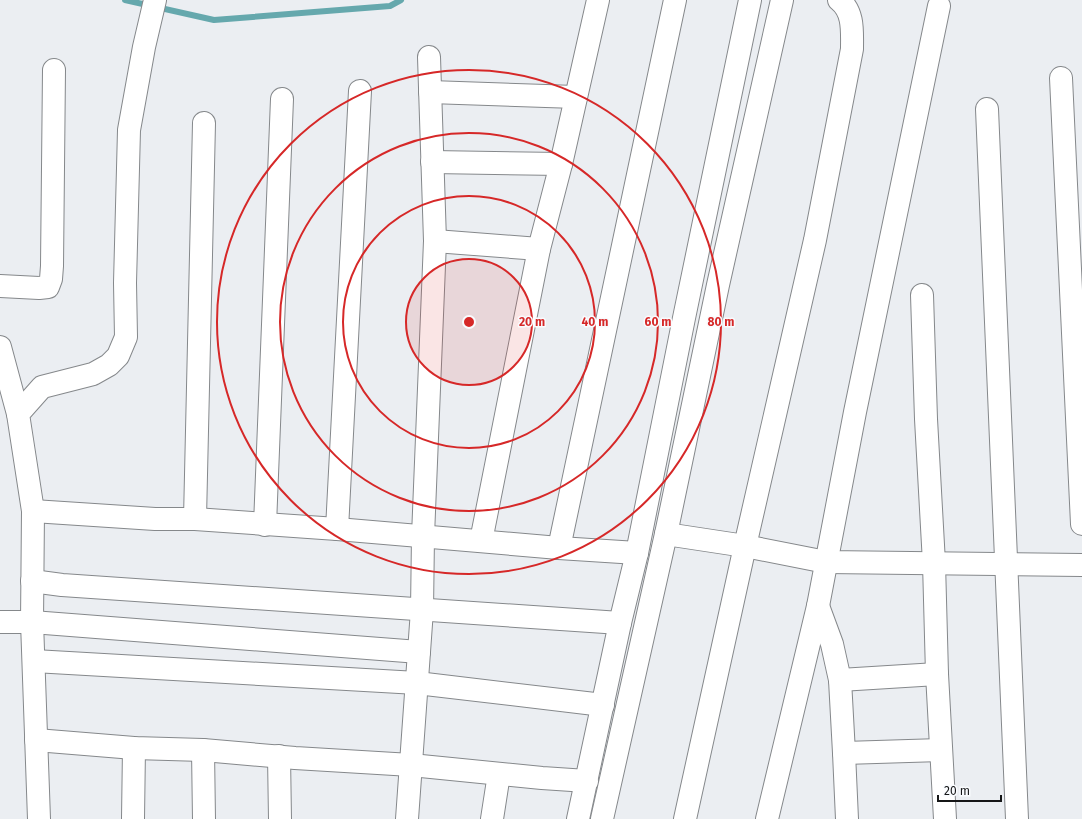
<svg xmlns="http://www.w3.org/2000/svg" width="1082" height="819" font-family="'Fira Sans',sans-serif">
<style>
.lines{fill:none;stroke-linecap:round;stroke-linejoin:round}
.stream{stroke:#65a8ad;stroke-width:6}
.minor-casing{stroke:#85888b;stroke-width:24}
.minor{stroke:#fff;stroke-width:22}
.ring{fill:none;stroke:#d62828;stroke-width:2}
.centre{fill:#d62828;stroke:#f9fbfe;stroke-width:2}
.ring-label{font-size:12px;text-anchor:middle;font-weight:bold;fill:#d62828;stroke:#f9fbfe;stroke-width:3;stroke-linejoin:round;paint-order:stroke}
</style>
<rect width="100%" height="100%" fill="#ebeef2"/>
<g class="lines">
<!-- stream -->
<path class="stream" d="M125 0 214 20 390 6 401 0"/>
<defs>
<g id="minor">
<path d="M1061 78 1082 524"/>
<path d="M430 92 576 97"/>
<path d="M987 109 1017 819"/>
<path d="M432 162 561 164"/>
<path d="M435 241 539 249"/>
<path d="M0 286 39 288 48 287 51 279 52 266 54 70"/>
<path d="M922 295 926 419 934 563 937 674 945 819"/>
<path d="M0 347 18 414"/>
<path d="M33 511 155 519H195L337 529 559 548 637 553"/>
<path d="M195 519 204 123"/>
<path d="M265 525 282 99"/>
<path d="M337 529 360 91"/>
<path d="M666 534 745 546 826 562 1082 565"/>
<path d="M481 541 539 249 561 164 598 0"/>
<path d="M559 548 675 0"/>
<path d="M32 581 62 585 620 623"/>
<path d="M818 606 832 644 840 680 844 753 847 819"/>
<path d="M0 622H32L419 652"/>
<path d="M34 661 417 683 603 705"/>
<path d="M840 680 937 674"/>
<path d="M36 740 134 748 203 750 295 758 411 765 542 778 587 781"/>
<path d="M203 750 204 819"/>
<path d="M844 753 941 750"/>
<path d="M279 756 280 819"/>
<path d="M39 819 32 622 33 511 18 414 42 387 93 374 109 365 118 356 126 337 125 283 129 130 144 47 155 0"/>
<path d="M133 819 134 748"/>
<path d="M407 819 422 610 423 536 435 241 429 57"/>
<path d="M492 819 499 774"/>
<path d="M578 819 620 623 637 553 684 318 750 0"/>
<path d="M602 819 666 534 718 285 782 0"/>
<path d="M685 819 745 546 815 240 852 49C852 31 854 12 839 0"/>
<path d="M767 819 818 606 855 412 939 6"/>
</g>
</defs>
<!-- minor casing -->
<use href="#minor" class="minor-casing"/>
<!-- minor -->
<use href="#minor" class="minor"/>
</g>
<!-- distance rings -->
<circle cx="469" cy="322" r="63" fill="#d62828" fill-opacity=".12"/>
<g class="ring">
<circle cx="469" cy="322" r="63"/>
<circle cx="469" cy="322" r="126"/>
<circle cx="469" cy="322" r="189"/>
<circle cx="469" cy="322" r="252"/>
</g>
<circle cx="469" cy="322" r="6" class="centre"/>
<g class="ring-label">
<text x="532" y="326">20 m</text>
<text x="595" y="326">40 m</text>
<text x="658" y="326">60 m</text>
<text x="721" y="326">80 m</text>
</g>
<!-- scale -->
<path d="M938 795v6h63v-6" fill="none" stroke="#151617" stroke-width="2"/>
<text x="944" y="795" font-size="12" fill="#151617" stroke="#f9fbfe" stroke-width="3" paint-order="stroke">20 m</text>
</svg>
